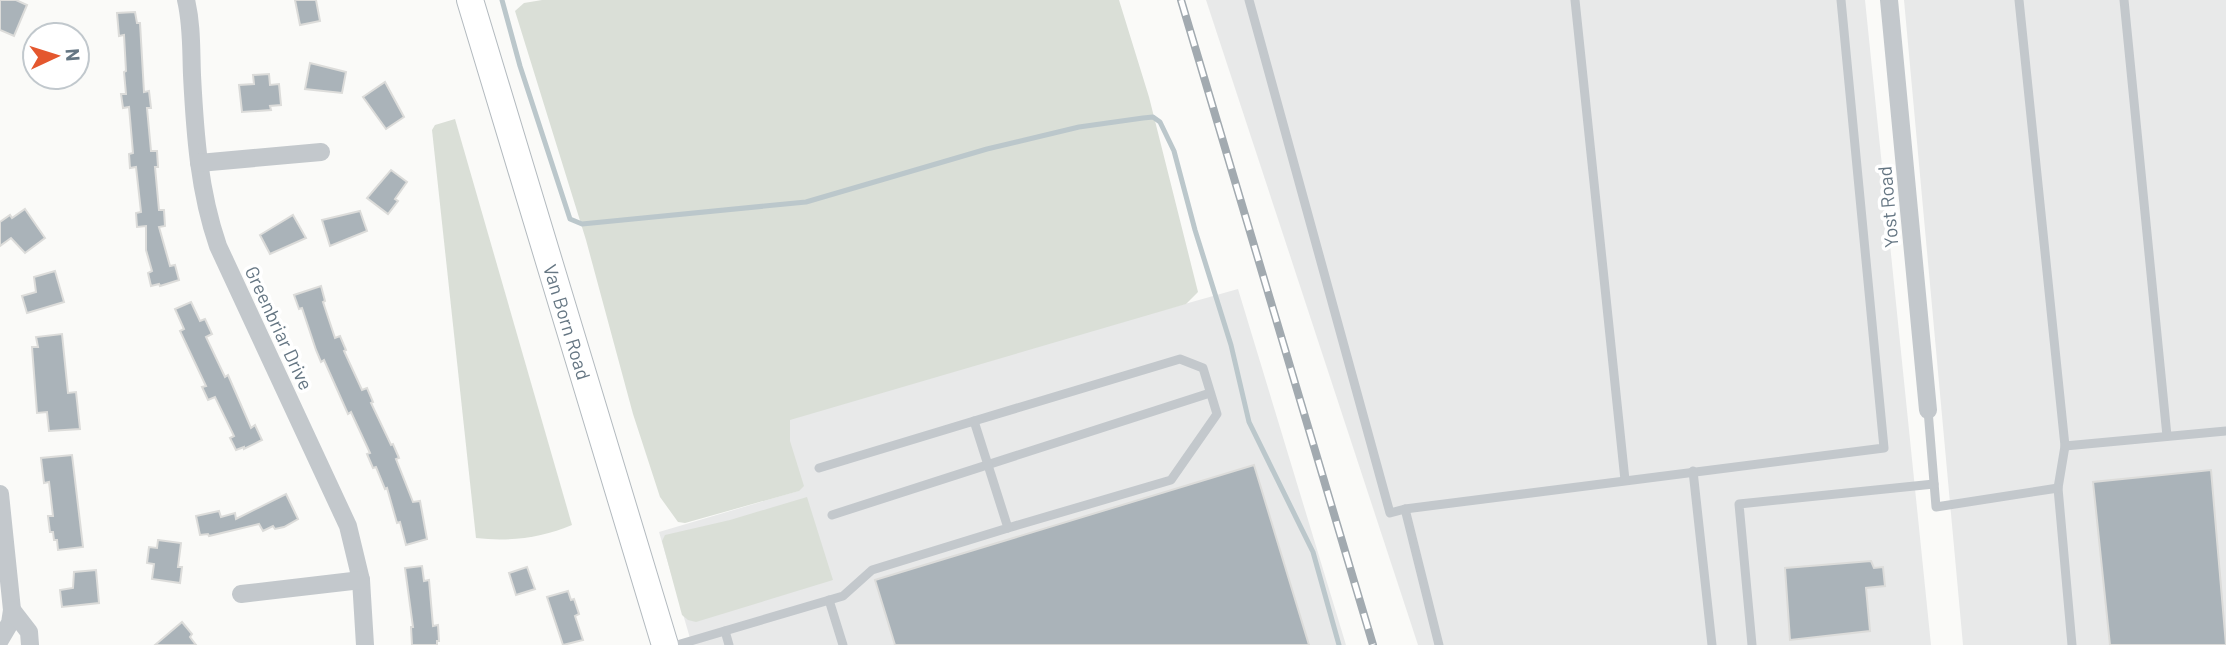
<svg xmlns="http://www.w3.org/2000/svg" width="2226" height="645" font-family="Barlow,sans-serif">
<style>
.built{fill:#e8e9e9}
.green{fill:#dadfd7}
.lines{fill:none;stroke-linecap:round;stroke-linejoin:round}
.stream{stroke:#bbc7cb;stroke-width:5}
.building{fill:#aab3b9;stroke:#dcdcda;stroke-width:2}
.secondary-casing{stroke:#b3babf;stroke-width:28}
.lane{stroke:#c3c8cc;stroke-width:9}
.street{stroke:#c3c8cc;stroke-width:18}
.secondary{stroke:#fff;stroke-width:26}
.rail-casing{stroke:#a2aab0;stroke-width:8}
.rail{stroke:#fff;stroke-width:5;stroke-dasharray:16;stroke-linecap:butt}
.labels{text-anchor:middle;stroke-width:7;stroke-linejoin:round;paint-order:stroke}
.street-label{font-size:19px;fill:#657683;stroke:#fff}
</style>
<rect width="100%" height="100%" fill="#fafaf8"/>
<!-- built -->
<g class="built">
<path d="M1206 0H1865L1931 645H1418Z"/>
<path d="M1904 0H2226V645H1963Z"/>
<path d="M1238 289 1346 645H692L659 532 798 491 776 419Z"/>
</g>
<!-- green -->
<g class="green">
<path d="M542 0H1119L1149 97 1198 292 1186 304 790 420V441L804 486 799 491 685 523 678 522 660 497 633 414 586 240 515 11 524 3Z"/>
<path d="M455 119 572 525C542 538 508 542 476 538L432 130 435 125Z"/>
<path d="M807 497 833 580 696 622 688 620 682 615 662 541 665 535 730 520Z"/>
</g>
<g class="lines">
<!-- stream -->
<path class="stream" d="M502 0 520 66 570 219 582 224 806 202 987 149 1079 127 1143 118 1153 117 1160 122 1174 151 1195 230 1231 345 1249 422 1313 552 1339 645"/>
</g>
<!-- building -->
<g class="building">
<path d="M0 0H16L27 5 14 36 0 30Z"/>
<path d="M295 0H316L320 21 300 25Z"/>
<path d="M135 12 137 23H140L144 92 149 91 151 108H147L151 151H157L158 167H155L159 210H164L165 226 159 227 170 266 175 265 179 280 160 286 159 284 151 286 148 273 152 271 146 250V226L137 227 136 213 141 212 136 167 130 168 129 154 133 153 129 107 123 108 121 94H126L124 72 126 71 124 35 119 36 117 13Z"/>
<path d="M310 63 346 72 342 93 305 89Z"/>
<path d="M269 74 270 85 279 84 281 105 270 106 271 110 242 112 239 85 254 84 253 75Z"/>
<path d="M385 82 404 117 386 129 363 97Z"/>
<path d="M391 170 407 182 395 199 398 201 388 214 367 198Z"/>
<path d="M25 209 45 238 25 253 11 238 0 246V222L10 215 12 218Z"/>
<path d="M360 211 367 231 330 246 322 220Z"/>
<path d="M293 215 306 238 270 254 260 235Z"/>
<path d="M55 271 64 302 27 313 22 296 36 292 34 277Z"/>
<path d="M321 286 325 301 323 302 335 338 340 336 346 350 344 351 362 390 367 388 373 402 371 403 391 445 393 444 399 458 396 459 413 502 420 501 427 539 406 545 400 522 397 523 387 488 385 489 376 467 373 468 367 454 370 453 351 412 348 414 324 360 321 362 316 350 302 308 299 309 294 295Z"/>
<path d="M191 302 200 321 205 319 212 334 206 337 225 377 228 375 251 428 255 425 262 440 244 449V447L236 450 230 438 234 436 215 397 208 400 202 387 206 386 180 331 184 329 175 309Z"/>
<path d="M62 334 68 393 76 392 80 429 49 431 47 412 37 413 32 347H38L36 337Z"/>
<path d="M72 455 83 547 58 550 57 540H54L53 532H50L48 516H53L49 482 44 483 41 458Z"/>
<path d="M1254 465 1309 645H895L875 580Z"/>
<path d="M2211 470 2226 645H2110L2093 482Z"/>
<path d="M286 494 298 519 284 527 275 529 273 526 263 531 259 524 209 536 208 534 200 535 196 516 219 511 221 517 235 513 236 519Z"/>
<path d="M158 540 181 543 178 567H182L180 583 152 579 154 564 147 563 149 547 157 548Z"/>
<path d="M1871 561 1874 568 1883 567 1885 586 1866 588 1870 631 1790 640 1785 568Z"/>
<path d="M422 566 424 581 429 580 433 626 438 625 439 641H437V645H412L411 627H413L405 568Z"/>
<path d="M527 567 535 589 516 595 509 573Z"/>
<path d="M96 570 99 603 62 607 60 590 73 588 74 572Z"/>
<path d="M568 591 571 600 574 599 579 614 575 616 583 640 563 645 547 597Z"/>
<path d="M182 622 192 634 190 637 196 645H155Z"/>
</g>
<g class="lines">
<defs>
<path id="secondary" d="M470 0 665 645"/>
</defs>
<!-- secondary casing -->
<use href="#secondary" class="secondary-casing"/>
<!-- lane -->
<g class="lane">
<path d="M1249 0 1390 513 1405 509 1884 448 1841 0"/>
<path d="M1575 0 1625 480"/>
<path d="M2019 0 2065 446 2058 488 2072 645"/>
<path d="M2124 0 2167 436"/>
<path d="M1928 410 1936 507 2058 488"/>
<path d="M974 421 1180 359 1203 368 1217 414 1171 480 1008 528"/>
<path d="M2065 446 2226 431"/>
<path d="M1693 471 1712 645"/>
<path d="M1405 509 1439 645"/>
<path d="M832 515 1210 393"/>
<path d="M829 600 843 645"/>
<path d="M725 631 729 645"/>
<path d="M677 645 843 596 872 570 1008 528 974 421 819 468"/>
<path d="M1752 645 1739 504 1934 484"/>
</g>
<!-- street -->
<g class="street">
<path d="M186 0C192 25 191 50 192 75 195 134 199 191 218 246L348 526 361 580 365 645"/>
<path d="M1889 0 1928 410"/>
<path d="M199 163 321 152"/>
<path d="M0 494 12 610 10 623 0 640"/>
<path d="M241 594 361 580"/>
<path d="M12 610 29 632 30 645"/>
</g>
<!-- secondary -->
<use href="#secondary" class="secondary"/>
<defs>
<path id="rail" d="M1181 0 1373 645"/>
</defs>
<!-- rail casing -->
<use href="#rail" class="rail-casing"/>
<!-- rail -->
<use href="#rail" class="rail"/>
</g>
<g class="labels">
<!-- street labels -->
<g class="street-label">
<text transform="translate(1888 207) rotate(-95)" y="7">Yost Road</text>
<text transform="translate(567 322) rotate(73)" y="7">Van Born Road</text>
<text transform="translate(279 328) rotate(65)" y="7">Greenbriar Drive</text>
</g>
</g>
<!-- north arrow -->
<g transform="translate(56 56) rotate(86)"><circle r="33" fill="#ffffff" stroke="#c1c8cd" stroke-width="2"/>
<path d="M0-5L12 26L0 18L-12 26Z" fill="#e4572e"/>
<text y="-10" font-size="19" font-weight="bold" text-anchor="middle" fill="#657683">N</text>
</g>
</svg>
